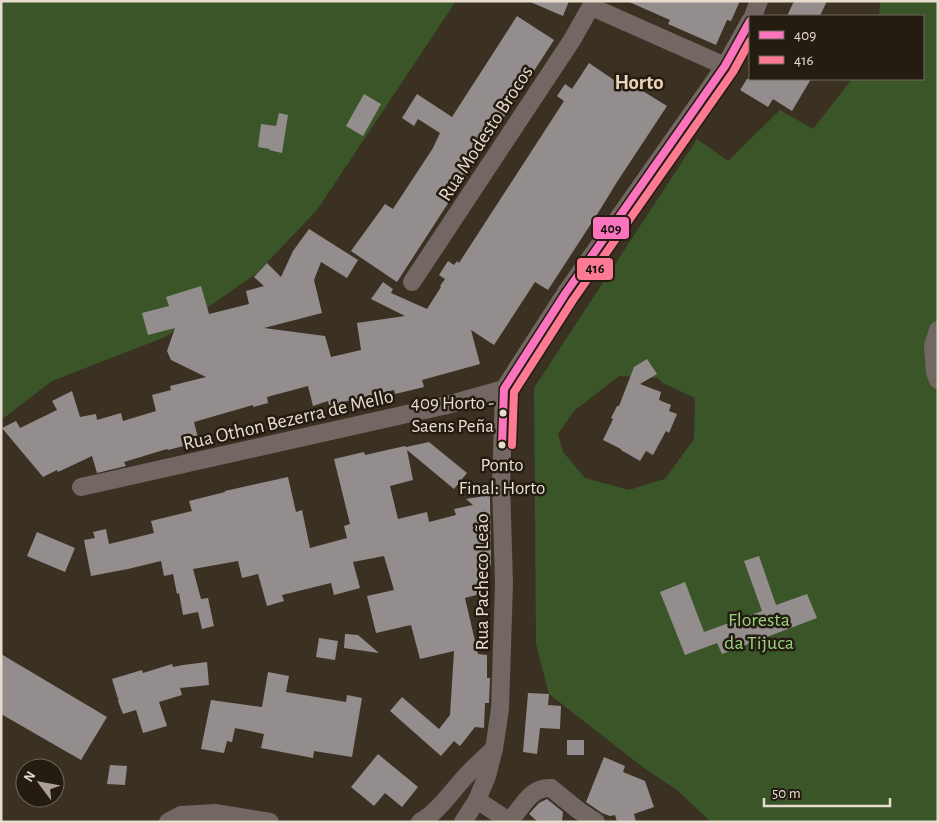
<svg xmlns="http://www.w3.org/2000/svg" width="939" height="823" font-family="'Alegreya Sans',sans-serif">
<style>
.green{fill:#3a5628;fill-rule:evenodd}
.building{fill:#948d8e}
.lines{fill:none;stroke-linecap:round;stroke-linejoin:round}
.street{stroke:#726763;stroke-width:18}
.bus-1-casing{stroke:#241c11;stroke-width:11}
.bus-2-casing{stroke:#241c11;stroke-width:11}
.bus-1{stroke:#fc73be;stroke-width:8}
.bus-2{stroke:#fe7a93;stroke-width:8}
.bus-dot{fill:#e8dcce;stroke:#241c11;stroke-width:2}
.labels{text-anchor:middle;stroke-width:5;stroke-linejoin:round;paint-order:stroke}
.bus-label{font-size:19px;fill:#e8dcce;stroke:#241c11;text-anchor:end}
.street-label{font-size:20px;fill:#e8dcce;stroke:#241c11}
.park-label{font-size:20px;fill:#98d27d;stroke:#241c11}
.neighbourhood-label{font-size:21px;font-weight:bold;fill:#ecd3b7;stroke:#241c11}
.line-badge{stroke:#241c11;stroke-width:2}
.pale-badge-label{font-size:14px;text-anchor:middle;font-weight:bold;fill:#111}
</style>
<rect width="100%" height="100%" fill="#3b3123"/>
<!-- green -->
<g class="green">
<path d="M1 1H456L317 210 257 273 165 337 52 381 1 420Z"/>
<path d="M880 1H938V822H711L677 790 644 768 549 694 536 644 534 388 697 139 728 161 780 110 813 129 852 79H923V16H879ZM619 376 658 378 663 383 695 398 694 439 665 479 629 490 585 478 563 452 558 434 574 411Z"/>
</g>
<!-- building -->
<g class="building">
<path d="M528 1H569L563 16Z"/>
<path d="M627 1H740L731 21 727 20 716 45 668 24 670 20Z"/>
<path d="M794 1H827L820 16H787Z"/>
<path d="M517 16 554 40 397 282 351 251 385 204 393 209 433 148 440 133 418 119 414 126 402 118 417 94 452 117Z"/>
<path d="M589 63 614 80 617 75 667 106 617 182 598 213 548 290 535 282 494 345 471 330 480 364 422 380 424 387 395 394 394 390 343 402 345 408 331 412 328 401 313 406 308 386 267 397 268 403 253 407V405L194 422 199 442 168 450 167 449 124 462 126 466 97 473 92 456 58 472 57 470 43 477 2 428 16 421 20 428 57 410 52 401 72 391 80 417 96 414 97 420 121 413 123 421 156 411 152 395 171 390 170 386 206 377 171 360 167 351 175 328 148 335 142 313 169 306 166 297 201 286 209 314 249 304 246 291 264 286 254 277 267 263 281 277 293 251 309 229 358 260 347 278 321 262 314 280 322 313 264 328 325 336 331 357 361 350 357 323 405 316 371 299 383 282 393 289 391 293 427 309 441 287 440 286 445 279 439 275 448 261 454 265 457 261 459 263 564 101 557 96 565 84 572 89Z"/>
<path d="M747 79H811L792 111 773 99 768 107 740 90Z"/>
<path d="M364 94 381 104 363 136 346 126Z"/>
<path d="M279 113 288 115 282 153 269 150 270 149 258 147 261 124 276 126Z"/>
<path d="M647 359 657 374 640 384 661 392 659 400 671 405 669 411 677 414 669 433 666 431 653 455 646 451 640 461 621 450V449L603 440 613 419 611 418 617 406H619L634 367Z"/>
<path d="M429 442 467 473 454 489 407 450 413 480 390 486 398 519 427 512 429 522 456 515 454 509 473 505 466 499 490 495 491 566 477 570 480 594 465 598 478 654 487 655V678H490L489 703H485L484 728 475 727 460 746 454 741 441 756 390 711 402 697 439 729 450 715 454 651 420 659 411 625 376 633 367 596 394 590 384 556 353 562 360 588 334 595 331 583 282 595 284 601 267 606 258 574 242 578 238 561 193 569 201 599 208 598 214 626 202 629 198 612 183 615 179 593 177 594 173 574 164 576 161 561 128 569 91 576 84 540 95 538 93 532 106 529 109 544 154 533 151 521 192 511 189 501 225 492V491L288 477 296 512 302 510 310 548 347 538 344 526 350 524 334 459 364 452 365 455 405 446 406 447Z"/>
<path d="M37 532 75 548 65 572 27 556Z"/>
<path d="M759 556 776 605 807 594 817 618 722 654 717 643 685 655 660 592 685 582 704 632 762 611 744 561Z"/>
<path d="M345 634 358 635 379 653 344 648Z"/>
<path d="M319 638 338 641 335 660 316 657Z"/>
<path d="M1 654 107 717 81 760 1 714Z"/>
<path d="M207 662 209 685 180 688 182 695 159 702 167 726 143 733 136 710 123 714 118 701 119 697 118 699 112 679 142 670 143 673 172 664 173 667 183 665Z"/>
<path d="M268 672 289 676 286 692 346 702 347 695 362 698 352 757 314 751 313 758 261 748 264 734 235 728 232 742 227 741 224 753 201 749 211 700 262 707Z"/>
<path d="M528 693 549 694 548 705 561 706 560 729 540 728 537 754 523 752Z"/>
<rect x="567" y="740" width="17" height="15"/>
<path d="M378 754 418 787 402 807 385 793 374 806 351 787Z"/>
<path d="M604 757 625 766 623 772 645 781 654 807 634 814 636 822H617L615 815 610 816 602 813 586 802Z"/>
<path d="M110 765 127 766 125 785 107 784Z"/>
<path d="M547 799 563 812 562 822H538L529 814 539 803Z"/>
</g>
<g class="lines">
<!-- street -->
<g class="street">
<path d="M592 7 725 66"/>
<path d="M753 16 759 1"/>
<path d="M412 282 572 40 594 1"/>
<path d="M938 330 933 346 935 372 938 380"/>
<path d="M81 487 447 405 504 389"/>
<path d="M477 800 509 821C522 809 530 786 551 788L578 810 596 822"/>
<path d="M168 822 181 815 215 813 270 822"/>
<path d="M420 822C437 813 452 791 465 777 474 767 484 758 494 749"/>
<path d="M463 822 477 800 487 776 494 749 500 709 504 583 501 484 504 389 565 294 725 66 750 21"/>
</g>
<defs>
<path id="bus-1" d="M502 445 504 389 565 294 725 66 750 21"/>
<path id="bus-2" d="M512 445 514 392 573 300 733 72 750 41"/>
</defs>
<!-- bus-1 casing -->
<use href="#bus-1" class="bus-1-casing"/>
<!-- bus-2 casing -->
<use href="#bus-2" class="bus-2-casing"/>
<!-- bus-1 -->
<use href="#bus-1" class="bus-1"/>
<!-- bus-2 -->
<use href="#bus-2" class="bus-2"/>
</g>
<!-- markers -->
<g class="bus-dot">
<circle cx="503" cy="413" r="4.5"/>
<circle cx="502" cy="445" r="4.5"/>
</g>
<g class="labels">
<!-- bus labels -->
<g class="bus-label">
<text x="494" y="409">409 Horto -<tspan x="494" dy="23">Saens Peña</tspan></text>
<text x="502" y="471" text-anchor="middle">Ponto<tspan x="502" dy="23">Final: Horto</tspan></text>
</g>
<!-- street labels -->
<g class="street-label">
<text transform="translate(485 133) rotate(-57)" y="7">Rua Modesto Brocos</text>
<text transform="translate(288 419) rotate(-13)" y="7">Rua Othon Bezerra de Mello</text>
<text transform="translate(481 582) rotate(-90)" y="7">Rua Pacheco Leão</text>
</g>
<!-- park labels -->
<g class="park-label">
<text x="759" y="626">Floresta<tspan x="759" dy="23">da Tijuca</tspan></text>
</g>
<!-- neighbourhood labels -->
<g class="neighbourhood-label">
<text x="639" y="89">Horto</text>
</g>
</g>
<g class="line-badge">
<rect x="592" y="216" width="38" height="24" rx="5" fill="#fc73be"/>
<rect x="576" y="257" width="38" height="24" rx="5" fill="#fe7a93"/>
</g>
<g class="pale-badge-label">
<text x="611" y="233">409</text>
<text x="595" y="273">416</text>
</g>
<!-- border -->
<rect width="939" height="823" fill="none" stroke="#e8dcce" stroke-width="5"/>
<!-- legend -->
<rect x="749" y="15" width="175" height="65" fill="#241c11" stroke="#72695d"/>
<rect x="759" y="31" width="25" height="8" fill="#fc73be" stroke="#72695d"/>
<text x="794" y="40" font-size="15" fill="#e8dcce">409</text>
<rect x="759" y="56" width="25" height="8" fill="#fe7a93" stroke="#72695d"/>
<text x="794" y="65" font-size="15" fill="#e8dcce">416</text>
<!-- north arrow -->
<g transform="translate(40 783) rotate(302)"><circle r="24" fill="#241c11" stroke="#72695d"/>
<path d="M0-4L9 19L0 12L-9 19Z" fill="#aba092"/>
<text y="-8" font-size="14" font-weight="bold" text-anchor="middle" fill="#e8dcce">N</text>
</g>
<!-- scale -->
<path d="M764 798v8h126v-8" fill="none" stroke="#e8dcce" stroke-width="2.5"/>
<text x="772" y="798" font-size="15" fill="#e8dcce" stroke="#241c11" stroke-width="4" paint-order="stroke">50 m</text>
</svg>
